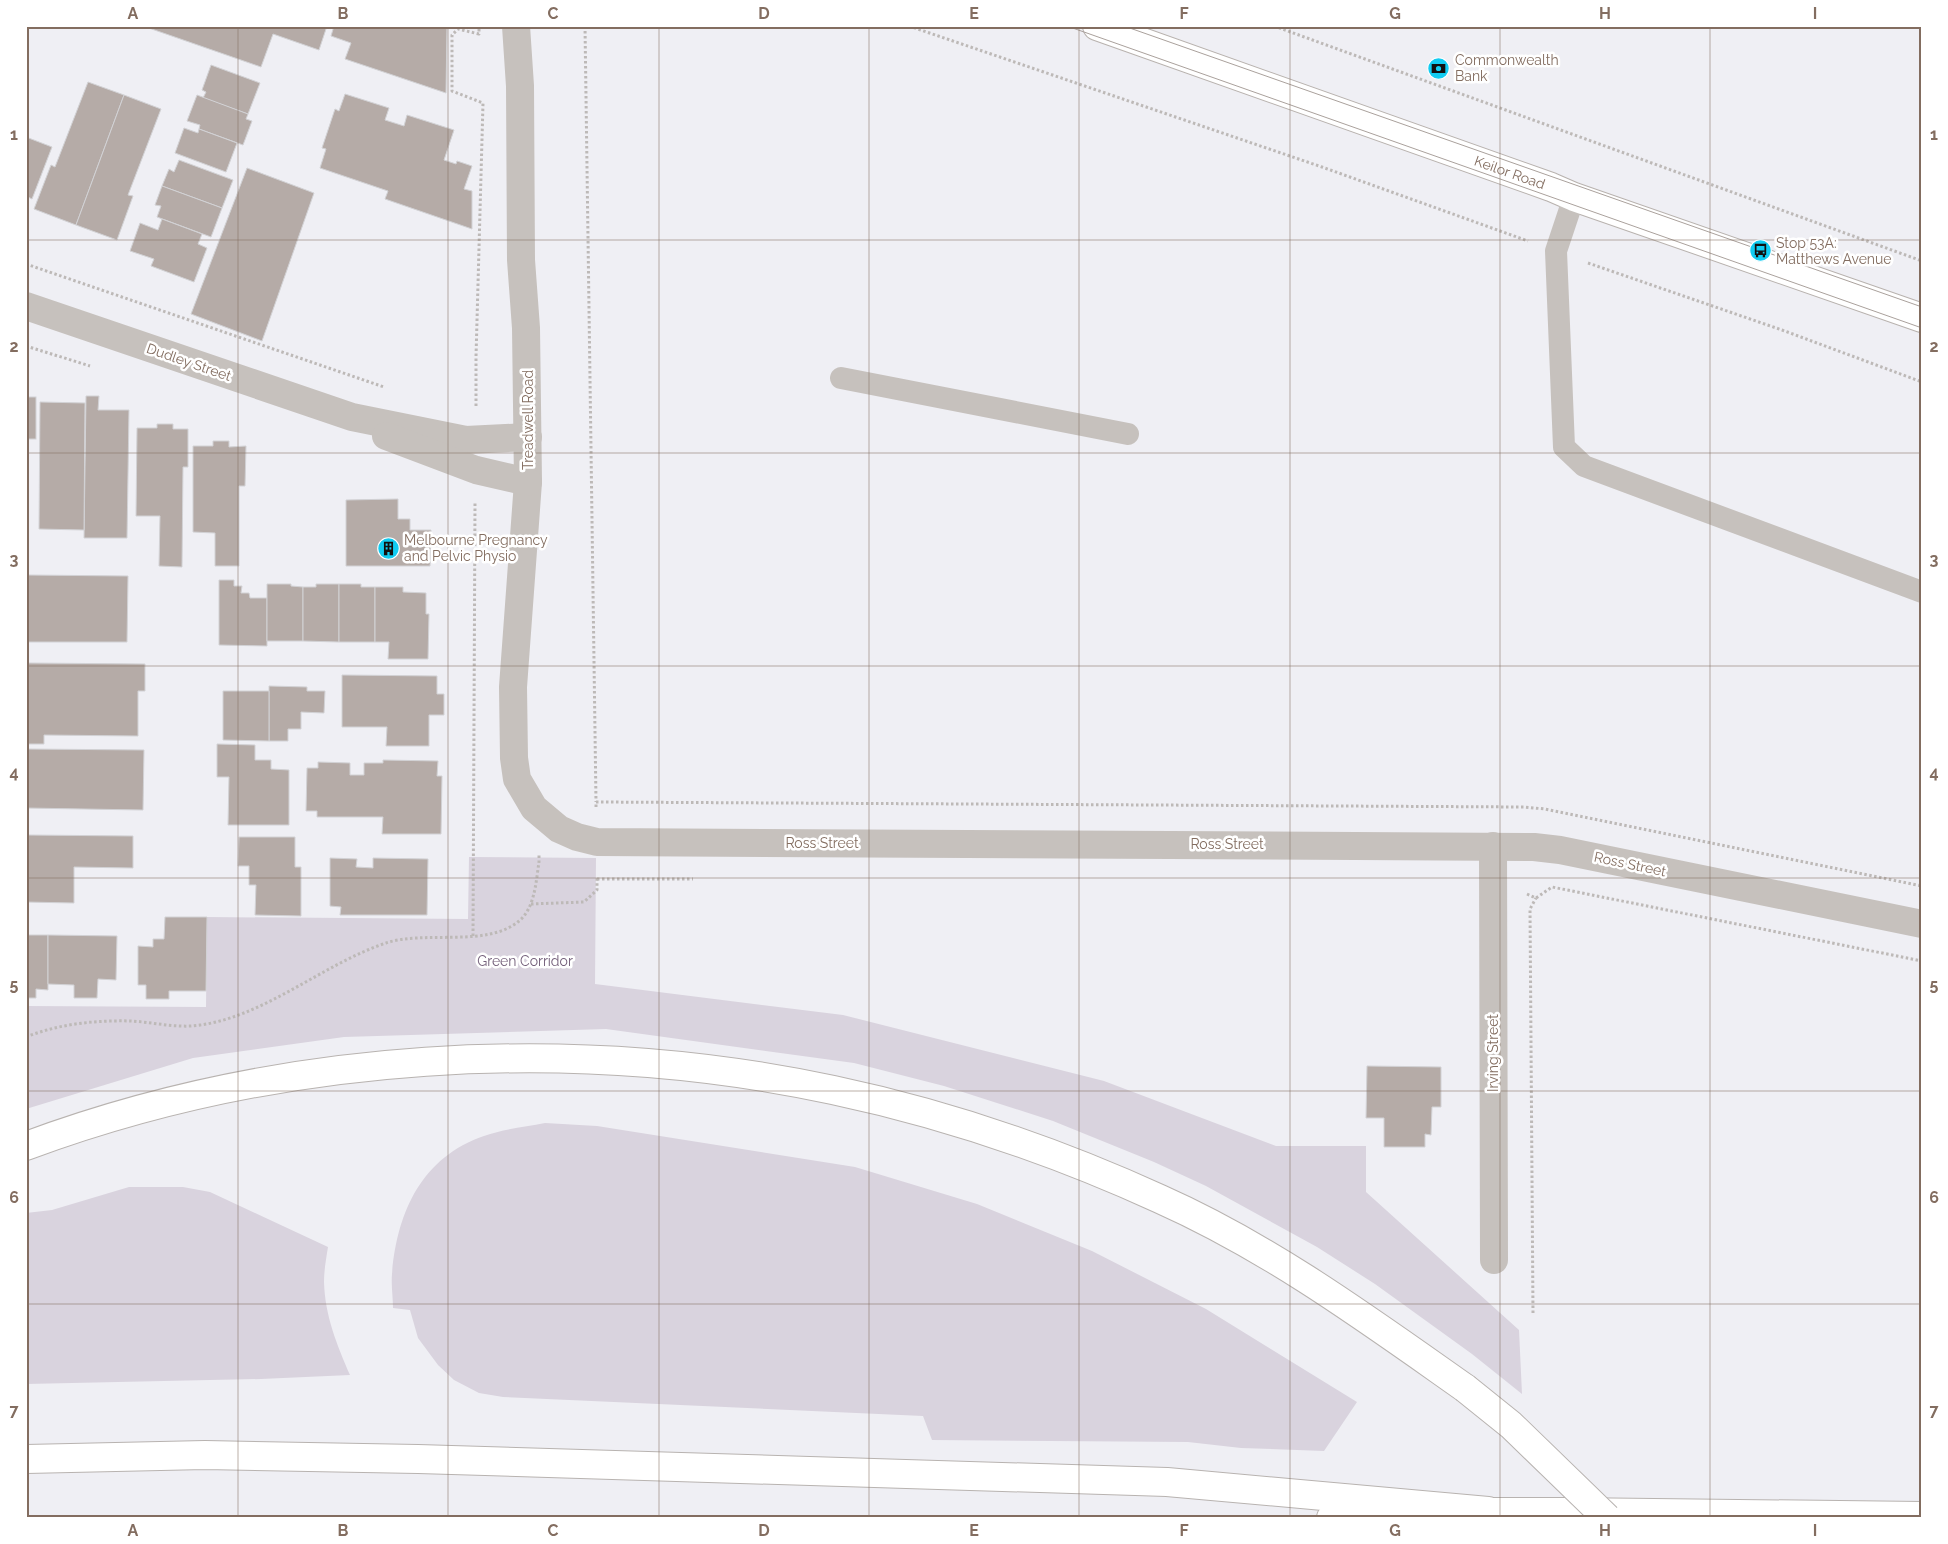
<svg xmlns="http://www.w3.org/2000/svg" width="1948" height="1544" font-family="Raleway,sans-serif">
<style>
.green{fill:#d9d3de}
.building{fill:#b5aba7;stroke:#d2d2d5}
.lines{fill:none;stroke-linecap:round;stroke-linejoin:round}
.primary-casing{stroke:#b8b2ae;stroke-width:30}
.motorway-casing{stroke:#b8b3b0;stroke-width:30}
.path{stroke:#bdb9b7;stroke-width:3;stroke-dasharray:2.5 2.5;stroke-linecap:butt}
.service{stroke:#c6c1bd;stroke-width:22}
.minor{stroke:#c6c1bd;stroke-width:28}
.primary{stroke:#fff;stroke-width:28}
.motorway{stroke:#fff;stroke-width:28}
.tram{stroke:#aaa19c;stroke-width:1}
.motorway-bridge-casing{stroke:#b8b3b0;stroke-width:30;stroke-linecap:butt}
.motorway-bridge{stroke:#fff;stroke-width:28}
.grid{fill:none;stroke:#836d60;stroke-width:1;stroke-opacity:0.55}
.labels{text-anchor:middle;stroke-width:5;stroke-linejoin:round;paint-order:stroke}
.poi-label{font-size:14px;fill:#836d60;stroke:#fff;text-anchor:start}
.street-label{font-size:14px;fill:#836d60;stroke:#fff}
.park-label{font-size:14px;fill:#735f7a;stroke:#fff}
.neatline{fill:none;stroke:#836d60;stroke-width:2}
.grid-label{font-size:16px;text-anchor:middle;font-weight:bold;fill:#836d60}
</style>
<rect width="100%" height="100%" fill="#efeff4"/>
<!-- green -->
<g class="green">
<path d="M469 857 596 858 595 984 843 1015 1104 1081 1276 1146H1366V1192L1519 1330 1522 1394 1472 1354 1375 1284 1317 1247 1206 1186 1154 1162 1053 1121 944 1086 854 1063 606 1029 344 1037 193 1058 26 1109V1006L206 1007 207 917 468 919Z"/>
<path d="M545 1123 597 1126 855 1167 977 1204 1092 1251 1206 1309 1357 1402 1324 1451 1241 1448 1188 1442 932 1440 923 1416 503 1397 479 1393 454 1380 438 1365 418 1338 410 1310 393 1308C393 1297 391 1285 392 1274 397 1212 422 1157 484 1136 503 1129 525 1127 545 1123Z"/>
<path d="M129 1187H183L210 1192 328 1247C326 1259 324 1271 324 1282 325 1316 337 1345 350 1375L261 1379 26 1384V1213L52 1210Z"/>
</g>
<!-- building -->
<g class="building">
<path d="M143 26H327L319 50 273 34 261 67Z"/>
<path d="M334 26H447L446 93 345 59 351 43 331 36Z"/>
<path d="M211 65 260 83 248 114 203 98 206 92 202 90Z"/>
<path d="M88 82 124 95 76 225 34 209 51 165 55 167Z"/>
<path d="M345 94 389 108 385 120 404 126 407 115 454 130 444 160 456 164 457 161 472 166 464 189 472 191V229L385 199 388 191 320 168 326 149 322 148 335 109 339 111Z"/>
<path d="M124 95 161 109 128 195 133 196 117 240 76 225Z"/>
<path d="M197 95 248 114 246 119 252 121 243 145 199 129 200 125 187 121Z"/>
<path d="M184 128 198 133 199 129 237 143 226 172 175 153Z"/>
<path d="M26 137 52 147 32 199 26 196Z"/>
<path d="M179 160 233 180 222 208 162 186 169 169 174 172Z"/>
<path d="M247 168 314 193 262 341 191 314Z"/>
<path d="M162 186 222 208 211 237 157 217 161 206 155 205Z"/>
<path d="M162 219 202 234 198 244 207 248 194 282 151 266 154 259 130 251 140 223 158 230Z"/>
<path d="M86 396H99L98 410H129L127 538H84Z"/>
<rect x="26" y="397" width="10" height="42"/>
<path d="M40 402 85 403 84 530 39 529Z"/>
<path d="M157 424H173V429H188V467H183L182 567 159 566 160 516H136L137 428H157Z"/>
<path d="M213 441H229V447L246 446 245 486H239V566H215V533L193 532V446H213Z"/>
<path d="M398 499V519H410V530H431L430 566H346V500Z"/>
<path d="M26 575 128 576 127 642H28V657H26Z"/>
<path d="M219 580H234V586H242L241 593H249L250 598H267V646L219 645Z"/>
<path d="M267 584H291V586L303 587V641H267Z"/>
<path d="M316 584H339V642L303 641V587H316Z"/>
<path d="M339 584H361V587H375V642H339Z"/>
<path d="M375 587H403V592L426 593V614H429L428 659H388L389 642H375Z"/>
<path d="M26 663 145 664V691H138V736L44 735V744H26Z"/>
<path d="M342 675 437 676V694H444V715H429V746H386L387 727H342Z"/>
<path d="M269 686 307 687V691H325L324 713 301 712V729H288V741H269Z"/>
<path d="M223 691H269V741L223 740Z"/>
<path d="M217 744 255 745V760H271V769L289 770V825H228L229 777H217Z"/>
<path d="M26 749 144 750 143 810 26 808Z"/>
<path d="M383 760 438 761 437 776H442L441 834H382L383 817H317V811H306L307 768H318V762L350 763V775H364V763H383Z"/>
<path d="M26 835 133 836V868L74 867V903L26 902Z"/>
<path d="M239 837H295V867H301V916L255 915 256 885H249V866H238Z"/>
<path d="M330 858 357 859 356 867 373 868V858L428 859 427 915H340L341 907 330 906Z"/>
<path d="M165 917H207L206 991H169V999H146V985H138V946L153 947V939H164Z"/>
<path d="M26 935H48V990L36 989V998H26Z"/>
<path d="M48 935 117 936 116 980 98 979 97 998H74V985L48 984Z"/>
<path d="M1367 1066 1441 1067V1107H1432L1431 1135 1425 1134V1147H1384V1118H1366Z"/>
</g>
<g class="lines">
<defs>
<g id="primary">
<path id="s1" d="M1097 26 1551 187 1574 197 1922 318"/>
</g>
<g id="motorway">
<path d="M26 1146C279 1052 570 1034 833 1090 946 1114 1055 1151 1160 1199 1270 1248 1367 1319 1465 1388"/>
<path d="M26 1459 205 1455 418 1459 1167 1482 1488 1511"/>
<path d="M1470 1512H1570L1922 1516"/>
<path d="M1331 1518 1377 1516"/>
</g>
</defs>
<!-- primary casing -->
<use href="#primary" class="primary-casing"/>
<!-- motorway casing -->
<use href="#motorway" class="motorway-casing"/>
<!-- path -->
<g class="path">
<path d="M585 26 596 802"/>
<path d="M909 26 1322 167 1528 241"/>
<path d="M1274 26 1922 261"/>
<path d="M1919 59H1922"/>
<path d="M1588 263 1782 330 1922 382"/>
<path d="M26 264 384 387"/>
<path d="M26 346 90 366"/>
<path d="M476 406V357L483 103 452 91V35L458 29 479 34V26"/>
<path d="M596 807V802L1524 807 1545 809 1922 886"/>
<path d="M597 879H693"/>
<path d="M1527 894 1536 898 1552 887 1922 961"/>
<path d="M531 904 584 902 597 890V876"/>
<path d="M473 936 475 503"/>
<path d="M26 1037C58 1024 96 1020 131 1021 150 1022 171 1027 191 1026 260 1021 322 964 386 943 424 930 487 948 519 921 535 908 536 881 539 862V855"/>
<path d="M1533 1313 1530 909 1536 898"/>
</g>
<!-- service -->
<g class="service">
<path d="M1574 197 1556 251 1564 447 1584 466 1922 592"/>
<path d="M841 378 1128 434"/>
</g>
<!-- minor -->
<g class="minor">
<path d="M516 26 520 86 521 260 526 328 528 482 513 687 514 758 517 779 534 808 559 829 577 837 597 842 1534 847 1560 850 1922 924"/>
<path d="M26 306 352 417 466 440 528 437"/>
<path d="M386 436 476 470 528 482"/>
<path d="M1493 846 1494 1260"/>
</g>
<!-- primary -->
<use href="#primary" class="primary"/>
<!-- motorway -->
<use href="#motorway" class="motorway"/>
<!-- tram -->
<g class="tram">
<path d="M1067 26 1922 328"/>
<path d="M1124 26 1922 307"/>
</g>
<defs>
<path id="motorway-bridge" d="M1465 1388 1511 1425 1607 1518"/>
</defs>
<!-- motorway-bridge casing -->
<use href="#motorway-bridge" class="motorway-bridge-casing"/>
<!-- motorway-bridge -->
<use href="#motorway-bridge" class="motorway-bridge"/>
</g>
<!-- grid -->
<path class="grid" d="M238 26V1518M448 26V1518M659 26V1518M869 26V1518M1079 26V1518M1290 26V1518M1500 26V1518M1710 26V1518M26 240H1922M26 453H1922M26 666H1922M26 878H1922M26 1091H1922M26 1304H1922"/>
<!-- icons -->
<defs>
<symbol id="bank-disc" viewBox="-11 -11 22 22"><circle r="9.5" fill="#11ccf2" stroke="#fff"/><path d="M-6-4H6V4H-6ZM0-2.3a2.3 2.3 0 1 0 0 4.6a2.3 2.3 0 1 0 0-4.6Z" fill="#111"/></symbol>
<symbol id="bus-disc" viewBox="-11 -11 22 22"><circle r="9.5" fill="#11ccf2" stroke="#fff"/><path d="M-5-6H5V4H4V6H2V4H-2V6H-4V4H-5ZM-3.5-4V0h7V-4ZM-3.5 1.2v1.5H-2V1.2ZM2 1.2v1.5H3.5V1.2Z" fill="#111"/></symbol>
<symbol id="building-disc" viewBox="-11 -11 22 22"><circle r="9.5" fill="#11ccf2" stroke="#fff"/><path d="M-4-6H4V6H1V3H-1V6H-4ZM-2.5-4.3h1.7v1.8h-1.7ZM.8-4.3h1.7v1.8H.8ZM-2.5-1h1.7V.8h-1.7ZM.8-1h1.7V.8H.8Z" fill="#111"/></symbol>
</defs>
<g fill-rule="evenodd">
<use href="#bank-disc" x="1426" y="56" width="25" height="25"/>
<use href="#bus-disc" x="1748" y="238" width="25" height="25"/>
<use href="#building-disc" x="376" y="536" width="25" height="25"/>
</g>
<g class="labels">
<!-- poi labels -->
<g class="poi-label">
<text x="1455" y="65">Commonwealth<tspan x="1455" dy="16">Bank</tspan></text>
<text x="1776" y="248">Stop 53A:<tspan x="1776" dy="16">Matthews Avenue</tspan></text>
<text x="404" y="545">Melbourne Pregnancy<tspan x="404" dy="16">and Pelvic Physio</tspan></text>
</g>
<!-- street labels -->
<g class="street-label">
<text dy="5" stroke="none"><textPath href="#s1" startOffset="438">Keilor Road</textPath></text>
<text transform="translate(189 362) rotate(19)" y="5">Dudley Street</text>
<text transform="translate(528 420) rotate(-90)" y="5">Treadwell Road</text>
<text x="822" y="848">Ross Street</text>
<text x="1227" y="849">Ross Street</text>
<text transform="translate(1630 864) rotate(12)" y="5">Ross Street</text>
<text transform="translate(1493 1053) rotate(-90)" y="5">Irving Street</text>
</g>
<!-- park labels -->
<g class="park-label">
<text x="525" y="966">Green Corridor</text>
</g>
</g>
<!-- border -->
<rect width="1948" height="1544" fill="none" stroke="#ffffff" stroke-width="55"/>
<rect x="28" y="28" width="1892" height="1488" class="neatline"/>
<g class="grid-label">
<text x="133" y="19">A</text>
<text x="343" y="19">B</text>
<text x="553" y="19">C</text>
<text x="764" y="19">D</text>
<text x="974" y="19">E</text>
<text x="1184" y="19">F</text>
<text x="1395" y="19">G</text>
<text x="1605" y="19">H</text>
<text x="1815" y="19">I</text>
<text x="14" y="140">1</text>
<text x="1934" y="140">1</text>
<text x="14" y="352">2</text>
<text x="1934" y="352">2</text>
<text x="14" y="565">3</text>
<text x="1934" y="565">3</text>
<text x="14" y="778">4</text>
<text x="1934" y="778">4</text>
<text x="14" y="990">5</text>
<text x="1934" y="990">5</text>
<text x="14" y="1203">6</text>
<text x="1934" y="1203">6</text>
<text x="14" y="1416">7</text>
<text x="1934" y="1416">7</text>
<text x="133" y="1536">A</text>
<text x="343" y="1536">B</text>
<text x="553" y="1536">C</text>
<text x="764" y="1536">D</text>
<text x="974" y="1536">E</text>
<text x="1184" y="1536">F</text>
<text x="1395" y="1536">G</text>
<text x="1605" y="1536">H</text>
<text x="1815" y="1536">I</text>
</g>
</svg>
